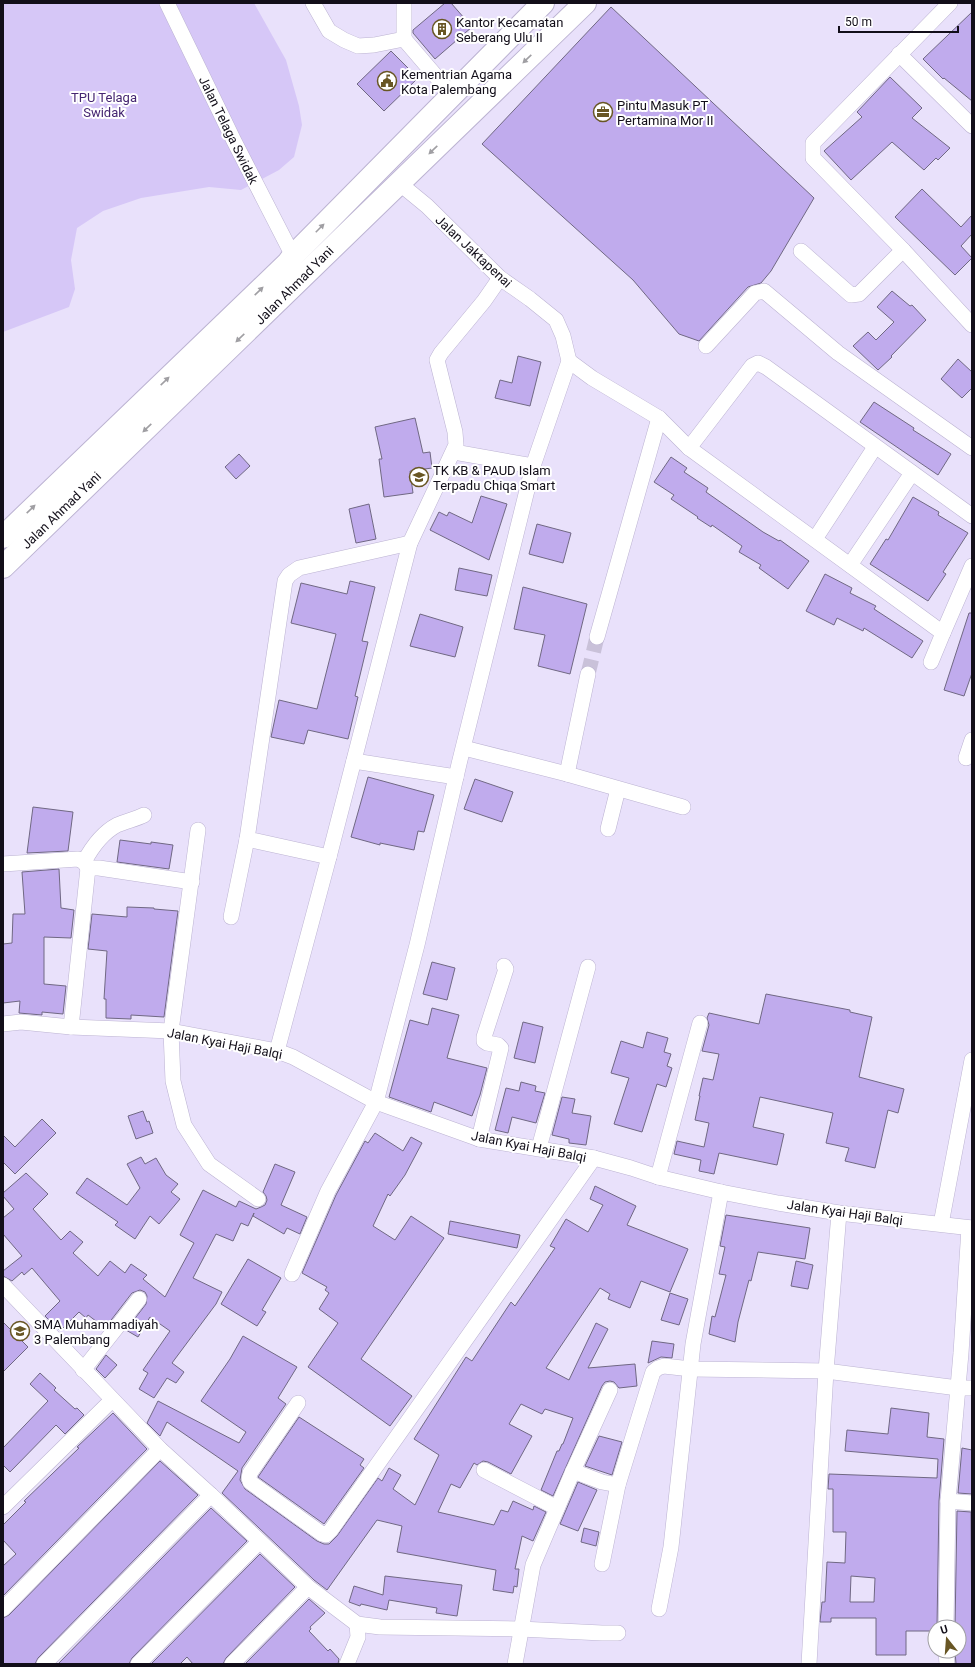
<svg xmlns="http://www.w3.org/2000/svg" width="975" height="1667" font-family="Roboto,sans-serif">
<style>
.green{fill:#d6c7f7}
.building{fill:#c0abed;stroke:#706883;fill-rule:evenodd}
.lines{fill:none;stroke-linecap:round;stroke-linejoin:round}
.minor-tunnel{stroke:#c9c1d9;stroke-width:15;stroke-dasharray:15 8;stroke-linecap:butt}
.minor-casing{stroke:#bcb3d2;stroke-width:16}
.highway-casing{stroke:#bcb3d2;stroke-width:24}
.minor{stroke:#fff;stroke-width:15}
.highway{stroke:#fff;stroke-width:22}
.oneway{fill:#a09fa3}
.labels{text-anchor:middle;stroke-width:4;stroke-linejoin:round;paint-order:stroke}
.poi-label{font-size:13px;fill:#120e19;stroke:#fff;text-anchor:start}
.park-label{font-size:13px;fill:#452671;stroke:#fff}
.street-label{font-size:13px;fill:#120e19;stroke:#fff}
</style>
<rect width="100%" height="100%" fill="#e9e1fb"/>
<!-- green -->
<path class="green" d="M3 3H254L286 60 299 106 302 125 294 157 279 170 241 190 209 187 141 198 103 211 77 228 71 260 75 289 69 307 3 332Z"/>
<!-- building -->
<g class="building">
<path d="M445 3H451L472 27 435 59 413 33V30Z"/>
<path d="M611 7 814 198 771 271 761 283 748 287 699 341 679 334 633 280 482 144Z"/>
<path d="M972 12V101L944 78 943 79 923 59Z"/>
<path d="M391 51 418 78 384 111 357 84Z"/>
<path d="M890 77 922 108 912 118 950 148 938 160 936 158 924 170 892 142 851 180 824 151 862 117 857 112Z"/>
<path d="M922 189 961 227 972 215V234L961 246 972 258 955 275 895 217Z"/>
<path d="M892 291 910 306 912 305 926 320 891 356 892 357 878 370 853 346 868 332 876 340 894 322 877 307Z"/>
<path d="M518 356 541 362 530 406 495 398 500 380 512 383Z"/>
<path d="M958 359 972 372V388L962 398 941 379Z"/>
<path d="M874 402 914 428 913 430 951 454 938 475 860 422Z"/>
<path d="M415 418 423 453 430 452 432 468 410 471 413 493 384 497 379 459H382L375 427Z"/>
<path d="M239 454 250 466 236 479 225 467Z"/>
<path d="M671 457 687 468 684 472 708 488 706 492 763 532 779 541 780 540 809 561 788 589 759 568 761 565 739 552 742 546 712 525 711 527 697 518 698 517 671 499 674 495 654 482Z"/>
<path d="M481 496 507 504 489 560 430 530 439 512 447 516 449 512 472 523Z"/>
<path d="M913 497 939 512 938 515 968 533 943 572 946 574 928 601 870 564 886 539 888 540Z"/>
<path d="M369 504 376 539 356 543 349 509Z"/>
<path d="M537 524 571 533 563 563 529 554Z"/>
<path d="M459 568 492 575 487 596 455 590Z"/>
<path d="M825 574 852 588 850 593 876 606 874 609 923 641 912 658 864 628 863 631 837 618 834 625 806 611Z"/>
<path d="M350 581 375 587 362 641 368 642 355 696 358 697 348 739 308 730 304 744 271 737 279 700 317 709 336 634 291 623 301 583 347 594Z"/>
<path d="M523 587 587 604 570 674 538 666 545 635 514 629Z"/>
<path d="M969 613H972V673L964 696 944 690Z"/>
<path d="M420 614 463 627 455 657 410 646Z"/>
<path d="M368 777 434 795 424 832 418 831 414 850 380 843V845L351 837Z"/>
<path d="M475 779 513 792 502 822 464 809Z"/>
<path d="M33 807 73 812 68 851 27 853Z"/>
<path d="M120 840 151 844V842L173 845 169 869 117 862Z"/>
<path d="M59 869 61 908 74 910 71 938 44 937V984L66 986 63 1014 42 1012V1015L19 1013 20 1001 3 1003V944L12 943 13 914H25L22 872Z"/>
<path d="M127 907 154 908V909L178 911 164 1017 131 1015V1019L106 1018V999H104L107 951 88 949 92 914 127 917Z"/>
<path d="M432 962 455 968 447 1000 423 994Z"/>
<path d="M766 994 850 1010V1012L872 1017 859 1077 904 1089 898 1113 888 1110 875 1168 845 1161 849 1148 826 1143 833 1113 760 1097 753 1127 784 1134 777 1165 719 1153 714 1174 699 1171 701 1160 674 1154 677 1141 704 1147 709 1123 695 1120 700 1096H699L703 1078 713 1080 719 1054 702 1051 709 1025 707 1018 709 1013 759 1024Z"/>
<path d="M432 1008 459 1015 447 1058 487 1068 480 1095 472 1116 434 1102 431 1112 389 1097 410 1020 428 1025Z"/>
<path d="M523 1022 543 1027 535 1063 514 1058Z"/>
<path d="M647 1032 668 1038 664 1052 671 1054 667 1066 672 1068 666 1087 657 1084 642 1132 614 1124 629 1078 611 1073 621 1041 643 1048Z"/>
<path d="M521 1082 536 1086 535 1091 545 1093 536 1123 512 1117 508 1133 495 1130 506 1088 519 1091Z"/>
<path d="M562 1097 575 1099 572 1113 591 1116 586 1145 569 1143V1139L552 1135Z"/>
<path d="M143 1111 147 1122 149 1121 153 1133 136 1139 128 1116Z"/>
<path d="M42 1119 56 1133 15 1174 3 1162V1135L15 1147Z"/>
<path d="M375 1133 403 1151 411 1137 422 1143 405 1175 390 1196 388 1194 373 1226 395 1240 411 1216 444 1238 361 1359 412 1396 390 1426 308 1367 338 1323 319 1309 329 1293 325 1290 327 1287 302 1273 336 1195 365 1141 368 1143Z"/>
<path d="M141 1157 145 1164 156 1158 166 1175 178 1184 171 1192 180 1199 159 1224 150 1216 135 1239 115 1225 118 1222 76 1193 87 1178 127 1205 140 1188 127 1164Z"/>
<path d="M275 1164 295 1172 281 1205 307 1217 300 1234 287 1228 284 1234 253 1216 254 1213 248 1226 241 1223 233 1241 216 1234 193 1278 222 1292 216 1304 172 1363 184 1372 176 1383 167 1378 154 1398 139 1389 148 1373 143 1370 170 1331 150 1317 138 1337 126 1330 146 1304 147 1296 145 1292 140 1290 132 1293 105 1328 88 1315 86 1318 79 1312 60 1331 45 1316 60 1301 32 1268 24 1275 22 1272 12 1281 3 1276V1271L22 1256 3 1234V1218L14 1209 3 1196V1193L26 1173 48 1194 33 1209 61 1240 70 1231 83 1242 73 1253 98 1276 110 1261 125 1273 131 1264 147 1275 143 1279 165 1297 194 1243 180 1235 203 1190 236 1207 239 1201 256 1209 261 1207 265 1205 267 1200 266 1196 263 1192Z"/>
<path d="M595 1186 636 1206 627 1225 688 1249 670 1292 641 1281 630 1308 608 1299 610 1294 600 1288 546 1368 569 1380 596 1323 608 1329 588 1368 635 1364 637 1386 619 1388 614 1382 610 1381 605 1382 602 1386 553 1496 541 1490 557 1451H559L562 1444H563L573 1418 545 1409 542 1414 521 1404 509 1424 532 1436 511 1474 488 1462 483 1461 477 1465 474 1463 460 1488 451 1484 438 1512 494 1525 501 1510 508 1512 513 1501 533 1510 534 1506 546 1512 533 1541 522 1536 515 1569H519L517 1587 514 1586 513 1593 493 1590 496 1570 397 1552 402 1526 377 1520 327 1590 314 1580 222 1493 238 1471 167 1422 160 1436 147 1423 158 1401 239 1443 246 1432 201 1401 230 1359 243 1336 297 1367 278 1398 286 1404 242 1468 240 1480 245 1489 317 1541 324 1544H329L337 1536 378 1478 382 1481 389 1468 401 1475 393 1489 415 1505 439 1455 414 1439 466 1357 472 1361 511 1302 515 1306 555 1248 550 1246 566 1219 588 1232 603 1205 590 1199Z"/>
<path d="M726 1215 810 1228 805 1259 758 1252 751 1281 749 1280 738 1322 735 1342 709 1334 712 1316 715 1317 726 1275 719 1274 725 1247 720 1246Z"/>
<path d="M450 1221 520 1235 517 1248 448 1234Z"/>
<path d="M248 1259 281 1278 262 1310 266 1312 257 1326 221 1304Z"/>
<path d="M796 1261 813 1265 808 1289 791 1286Z"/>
<path d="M670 1293 688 1299 679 1325 661 1320Z"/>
<path d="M3 1322 28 1347 3 1372Z"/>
<path d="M652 1341 674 1344 672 1358 661 1357 648 1363Z"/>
<path d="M106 1355 117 1365 105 1378 96 1369Z"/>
<path d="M40 1373 56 1388 54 1390 75 1409 77 1408 84 1415 65 1434 56 1425 10 1472 3 1465V1448L48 1401 30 1384Z"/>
<path d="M891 1408 929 1413 927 1437 944 1439 939 1501 937 1627H935V1631H906V1655H876V1618H831V1622H820L822 1602H825L827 1562 845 1563 846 1532H833V1489H828L829 1474 937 1478 938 1459 845 1451 847 1430 888 1434ZM851 1576 875 1578 874 1602H850Z"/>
<path d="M113 1413 147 1449 3 1596V1566L16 1554 3 1540V1525L26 1502 24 1501 79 1448 77 1447Z"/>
<path d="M299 1417 364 1459 360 1465 364 1468 324 1524 258 1477Z"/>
<path d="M599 1436 622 1442 612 1475 585 1466Z"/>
<path d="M962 1448 972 1450V1494L958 1493Z"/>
<path d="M160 1461 198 1495 38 1658 35 1664H3V1618L9 1615Z"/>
<path d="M578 1482 597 1490 578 1531 560 1524Z"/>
<path d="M211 1508 247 1541 132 1658 129 1664H58Z"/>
<path d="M957 1511 971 1512 972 1664H956L955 1651H959V1627H955Z"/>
<path d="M584 1528 599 1532 596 1546 581 1542Z"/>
<path d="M260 1554 295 1587 226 1658 223 1664H193L187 1657 180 1664H151Z"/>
<path d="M385 1576 462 1585 457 1616 436 1613 437 1608 389 1600 387 1610 361 1604 360 1606 349 1602 354 1586 383 1595Z"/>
<path d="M309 1599 325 1613 310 1627 311 1629 309 1631 328 1651 330 1649 339 1659 338 1664H245Z"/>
</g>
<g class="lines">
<!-- minor-tunnel -->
<path class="minor-tunnel" d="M588 674 597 637"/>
<defs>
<g id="minor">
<path d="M167 3 234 141 293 256"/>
<path d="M313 3 329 31 344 40 358 46 374 45 404 39 452 95"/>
<path d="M404 3V39"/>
<path d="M950 3 813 143V158L903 250 972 325"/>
<path d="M899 54 972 126"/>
<path d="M801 251 851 295 859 294 903 250"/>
<path d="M706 346 755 293 764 291 838 353 972 448"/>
<path d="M569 361 592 378 659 418 689 448 943 633 931 662"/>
<path d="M689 448 752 366 758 363 766 367 972 516"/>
<path d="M454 452 533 466"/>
<path d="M815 539 875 447"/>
<path d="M850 565 912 473"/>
<path d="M943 633 972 566"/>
<path d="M597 637 659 418"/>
<path d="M464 748 567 774 683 807"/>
<path d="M966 758 972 740"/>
<path d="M354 761 456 777"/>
<path d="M567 774 588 674"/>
<path d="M608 829 618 789"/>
<path d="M198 830 171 1031 173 1081 184 1125 209 1164 258 1199"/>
<path d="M329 857 247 839 285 581 289 575 299 568 410 543"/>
<path d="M84 862C92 847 102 833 117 825 126 821 136 819 144 815"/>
<path d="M3 864 78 859 84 862 88 868"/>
<path d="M231 917 247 839"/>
<path d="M3 1024 21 1022 71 1027 171 1031 277 1051 293 1057 376 1102 479 1139 594 1158 631 1168 658 1177 721 1192 778 1203 839 1213 972 1228"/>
<path d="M71 1027 88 868H99L192 882"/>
<path d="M277 1051 329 857 410 543 456 445 455 432 437 360 441 353 484 301 500 278"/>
<path d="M479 1139 501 1048 498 1045 487 1043 484 1041V1037L506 969 504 966"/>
<path d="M539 1148 588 967"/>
<path d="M658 1177 700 1023"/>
<path d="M941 1224 972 1060"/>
<path d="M292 1274 328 1191 376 1102 417 945 459 764 533 466 569 361 563 336 556 320 530 299 500 278 427 206 399 183"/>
<path d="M3 1285 160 1449 211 1495 308 1587 357 1624 380 1627 520 1629 602 1633H618"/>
<path d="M83 1370 139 1299"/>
<path d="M298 1403 250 1473 249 1478 250 1482 322 1534 326 1535 331 1530 594 1158"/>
<path d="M484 1470 557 1508"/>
<path d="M573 1471 602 1482 618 1485 653 1372 658 1368 664 1366 691 1369 826 1371 958 1388H972"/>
<path d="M948 1501 972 1503"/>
<path d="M3 1507 112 1400"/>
<path d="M602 1564 618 1485"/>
<path d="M3 1609 160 1449"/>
<path d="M659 1609 671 1547 693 1344 721 1192"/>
<path d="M946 1627 948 1501 961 1353 969 1228"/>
<path d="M946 1651 947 1664"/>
<path d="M44 1664 211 1495"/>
<path d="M138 1664 259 1542"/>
<path d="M232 1664 308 1587"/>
<path d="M347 1664 358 1637 357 1624"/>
<path d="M515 1664 533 1565 573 1471 610 1390"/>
<path d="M809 1664 826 1371 839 1213"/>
</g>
<g id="highway">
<path d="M3 537 288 263 293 256 543 3"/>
<path d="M3 567 585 3"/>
</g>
</defs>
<!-- minor casing -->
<use href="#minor" class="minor-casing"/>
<!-- highway casing -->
<use href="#highway" class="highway-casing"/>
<!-- minor -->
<use href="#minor" class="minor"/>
<!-- highway -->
<use href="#highway" class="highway"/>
</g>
<!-- one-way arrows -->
<defs><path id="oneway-solid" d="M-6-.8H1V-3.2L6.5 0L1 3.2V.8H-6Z"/></defs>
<g class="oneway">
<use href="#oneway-solid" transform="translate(527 59) rotate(136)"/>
<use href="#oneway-solid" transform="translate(433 150) rotate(136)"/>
<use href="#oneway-solid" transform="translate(320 228) rotate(-45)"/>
<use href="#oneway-solid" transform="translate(259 291) rotate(-44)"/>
<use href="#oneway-solid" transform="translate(240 338) rotate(136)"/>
<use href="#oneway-solid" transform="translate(165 381) rotate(-44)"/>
<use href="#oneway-solid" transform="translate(147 428) rotate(136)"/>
<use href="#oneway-solid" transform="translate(31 509) rotate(-44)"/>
</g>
<!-- icons -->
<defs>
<symbol id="building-ring" viewBox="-11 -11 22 22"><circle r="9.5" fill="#fff" stroke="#685624" stroke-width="1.5"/><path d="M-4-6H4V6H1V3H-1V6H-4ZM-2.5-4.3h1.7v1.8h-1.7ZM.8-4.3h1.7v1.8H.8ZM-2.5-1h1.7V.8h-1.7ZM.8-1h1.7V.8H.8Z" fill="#685624"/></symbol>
<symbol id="civic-ring" viewBox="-11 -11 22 22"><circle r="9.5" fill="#fff" stroke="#685624" stroke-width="1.5"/><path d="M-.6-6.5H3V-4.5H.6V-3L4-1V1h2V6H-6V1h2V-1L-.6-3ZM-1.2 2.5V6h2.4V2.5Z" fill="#685624"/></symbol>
<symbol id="office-ring" viewBox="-11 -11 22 22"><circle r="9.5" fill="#fff" stroke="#685624" stroke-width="1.5"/><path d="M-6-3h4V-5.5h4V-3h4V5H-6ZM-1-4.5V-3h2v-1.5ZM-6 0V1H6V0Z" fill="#685624"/></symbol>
<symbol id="school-ring" viewBox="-11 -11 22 22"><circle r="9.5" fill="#fff" stroke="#685624" stroke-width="1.5"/><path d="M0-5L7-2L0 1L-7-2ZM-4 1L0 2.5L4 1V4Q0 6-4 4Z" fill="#685624"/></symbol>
</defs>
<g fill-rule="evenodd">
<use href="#building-ring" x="431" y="18" width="22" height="22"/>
<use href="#civic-ring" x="376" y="70" width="22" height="22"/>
<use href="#office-ring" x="592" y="101" width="22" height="22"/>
<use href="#school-ring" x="408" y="466" width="22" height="22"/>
<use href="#school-ring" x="9" y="1320" width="22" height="22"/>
</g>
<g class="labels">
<!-- poi labels -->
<g class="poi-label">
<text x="456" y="27">Kantor Kecamatan<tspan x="456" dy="15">Seberang Ulu II</tspan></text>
<text x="401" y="79">Kementrian Agama<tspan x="401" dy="15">Kota Palembang</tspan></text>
<text x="617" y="110">Pintu Masuk PT<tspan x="617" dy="15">Pertamina Mor II</tspan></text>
<text x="433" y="475">TK KB &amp; PAUD Islam<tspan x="433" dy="15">Terpadu Chiqa Smart</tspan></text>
<text x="34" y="1329">SMA Muhammadiyah<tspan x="34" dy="15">3 Palembang</tspan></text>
</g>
<!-- park labels -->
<g class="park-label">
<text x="104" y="102">TPU Telaga<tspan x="104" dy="15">Swidak</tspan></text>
</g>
<!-- street labels -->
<g class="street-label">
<text transform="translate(229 130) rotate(64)" y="5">Jalan Telaga Swidak</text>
<text transform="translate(474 251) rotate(43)" y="5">Jalan Jaktapenai</text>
<text transform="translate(294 285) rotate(-45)" y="5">Jalan Ahmad Yani</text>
<text transform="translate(61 510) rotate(-44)" y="5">Jalan Ahmad Yani</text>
<text transform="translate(225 1043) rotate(11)" y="5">Jalan Kyai Haji Balqi</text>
<text transform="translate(529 1146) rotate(11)" y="5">Jalan Kyai Haji Balqi</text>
<text transform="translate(845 1212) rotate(8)" y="5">Jalan Kyai Haji Balqi</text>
</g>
</g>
<!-- border -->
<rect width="975" height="1667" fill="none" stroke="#120e19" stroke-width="8"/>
<!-- north arrow -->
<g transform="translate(947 1639) rotate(343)"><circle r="19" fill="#ffffff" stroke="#a09fa3"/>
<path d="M0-3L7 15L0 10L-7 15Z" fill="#685624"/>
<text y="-6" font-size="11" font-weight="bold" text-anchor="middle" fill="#120e19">U</text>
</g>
<!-- scale -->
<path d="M839 26v6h119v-6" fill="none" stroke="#120e19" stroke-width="2"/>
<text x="845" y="26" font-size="12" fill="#120e19" stroke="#ffffff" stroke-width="3" paint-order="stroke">50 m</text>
</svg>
